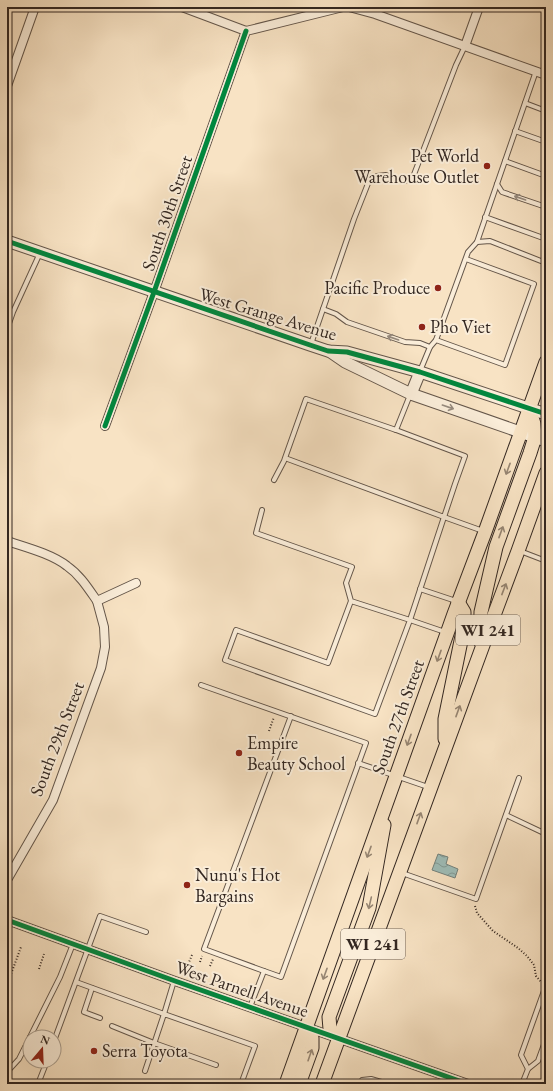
<svg xmlns="http://www.w3.org/2000/svg" width="553" height="1091" font-family="'EB Garamond',serif">
<style>
.water{fill:url(#water-waves);stroke:#73817c}
.lines{fill:none;stroke-linecap:round;stroke-linejoin:round}
.service-casing{stroke:#64564a;stroke-width:6}
.minor-casing{stroke:#64564a;stroke-width:10}
.tertiary-casing{stroke:#64564a;stroke-width:13}
.primary-casing{stroke:#332721;stroke-width:15}
.path{stroke:#332721;stroke-width:2;stroke-dasharray:1 2;stroke-linecap:butt}
.service{stroke:#faedd9;stroke-width:4}
.minor{stroke:#faedd9;stroke-width:8}
.tertiary{stroke:#faedd9;stroke-width:11}
.primary{stroke:#f8e3c4;stroke-width:13}
.cycleway-casing{stroke:#faedd9;stroke-width:8}
.cycleway{stroke:#00873e;stroke-width:5}
.oneway{stroke:#968a7d}
.oneway2{stroke:#968572}
.poi-dot{fill:#8f2418;stroke:#faedd9;stroke-width:1.5}
.labels{text-anchor:middle;stroke-width:4;stroke-linejoin:round;paint-order:stroke}
.shield{fill:#faedd9;stroke:#6f6258;stroke-width:1}
.shield-label{font-size:17px;font-weight:bold;fill:#332721}
.poi-label{font-size:18px;fill:#332721;stroke:#faedd9;text-anchor:start}
.street-label{font-size:18px;fill:#332721;stroke:#faedd9}
</style>
<defs>
<pattern id="water-waves" width="16" height="10" patternUnits="userSpaceOnUse"><rect width="16" height="10" fill="#9ebdb8"/><path d="M0 5q4-4 8 0t8 0" fill="none" stroke="#819a95"/></pattern>
</defs>
<rect width="100%" height="100%" fill="#f8e3c4"/>
<filter id="stains"><feTurbulence type="fractalNoise" baseFrequency=".005" numOctaves="4"/><feColorMatrix values="0 0 0 0 .2 0 0 0 0 .09 0 0 0 0 .02 0 0 0 .5 -.17"/></filter>
<radialGradient id="worn" r=".72"><stop offset=".6" stop-color="#630" stop-opacity="0"/><stop offset="1" stop-color="#630" stop-opacity=".3"/></radialGradient>
<!-- water -->
<path class="water" d="M438 854 448 857 446 864 458 869 455 878 432 870Z"/>
<g class="lines">
<defs>
<g id="service">
<path d="M525 103 546 111"/>
<path d="M515 131 546 142"/>
<path d="M505 161 546 176"/>
<path d="M497 184 502 192 546 207"/>
<path d="M485 217 546 239"/>
<path d="M477 242 536 71"/>
<path d="M323 309 336 314 347 322 405 342 420 343 430 347"/>
<path d="M7 329 13 312 40 253"/>
<path d="M436 340 505 365 534 284 466 259"/>
<path d="M311 344 354 219 369 181 377 176 386 175 405 181 413 177 456 65 465 46"/>
<path d="M420 371 430 347 436 340 468 252 477 242 490 241 546 263"/>
<path d="M396 430 410 395"/>
<path d="M274 480 284 461 285 458 306 399 396 430 465 456 455 484 444 517 285 458"/>
<path d="M262 510 256 533 352 567 346 583 351 601 328 663 236 630 225 660 375 714 410 620 351 601"/>
<path d="M520 551 546 561"/>
<path d="M420 589 456 601"/>
<path d="M445 632 410 620 444 517 483 531"/>
<path d="M201 685 366 743 281 977 264 971 250 1007"/>
<path d="M358 763 428 787"/>
<path d="M506 815 546 834"/>
<path d="M402 873 476 899 519 778"/>
<path d="M264 971 204 949 291 716"/>
<path d="M76 982 164 1014 174 981"/>
<path d="M92 988 84 1012 100 1018"/>
<path d="M112 1026 154 1043 216 1065"/>
<path d="M30 1037 60 977 73 944"/>
<path d="M54 1041 100 916 146 932"/>
<path d="M528 1069 521 1055 545 988H546"/>
<path d="M145 1071 164 1014 255 1046 241 1084"/>
<path d="M7 1072 19 1059 30 1037"/>
<path d="M38 1084 47 1061"/>
<path d="M360 1084 362 1080 371 1079 388 1084"/>
<path d="M522 1084 528 1069 538 1061 546 1039"/>
</g>
<g id="minor">
<path d="M182 7 246 31 343 7"/>
<path d="M349 7 375 14 546 75"/>
<path d="M465 46 479 7"/>
<path d="M7 86 35 7"/>
<path d="M105 426 154 292 246 31"/>
<path d="M7 541C25 547 52 554 67 566 80 575 88 588 97 601L136 583"/>
<path d="M7 880 53 800 101 668 105 647 104 627 97 601"/>
<path d="M7 920 175 981 468 1084"/>
</g>
<g id="tertiary">
<path d="M7 241 310 345 328 351 347 352 420 372 546 414"/>
<path d="M329 351 345 362 411 394 546 441"/>
<path d="M411 394 420 372"/>
</g>
<g id="primary">
<path d="M480 641 481 612 496 547 530 453 535 437 534 424 529 408"/>
<path d="M445 739V719L464 626V612L458 602"/>
<path d="M339 1038 330 1029 329 1017 369 908 384 825"/>
<path d="M286 1084 454 614 485 532 546 362"/>
<path d="M299 1084 312 1048V1038L306 1027"/>
<path d="M322 1084 490 626 518 551 546 473"/>
</g>
</defs>
<!-- service casing -->
<use href="#service" class="service-casing"/>
<!-- minor casing -->
<use href="#minor" class="minor-casing"/>
<!-- tertiary casing -->
<use href="#tertiary" class="tertiary-casing"/>
<!-- primary casing -->
<use href="#primary" class="primary-casing"/>
<!-- path -->
<g class="path">
<path d="M269 731 274 717"/>
<path d="M475 906 477 913 493 931 518 948 527 956 534 965 536 976 542 983"/>
<path d="M200 962 202 956"/>
<path d="M210 966 213 959"/>
<path d="M187 967 192 955"/>
<path d="M39 969 44 954"/>
<path d="M7 985 21 947"/>
</g>
<!-- service -->
<use href="#service" class="service"/>
<!-- minor -->
<use href="#minor" class="minor"/>
<!-- tertiary -->
<use href="#tertiary" class="tertiary"/>
<!-- primary -->
<use href="#primary" class="primary"/>
<defs>
<g id="cycleway">
<path d="M7 241 310 345 328 351 347 352 420 372 546 414"/>
<path d="M105 426 154 292 246 31"/>
<path d="M7 920 175 981 468 1084"/>
</g>
</defs>
<!-- cycleway casing -->
<use href="#cycleway" class="cycleway-casing"/>
<!-- cycleway -->
<use href="#cycleway" class="cycleway"/>
</g>
<!-- one-way arrows -->
<defs><path id="oneway-shaft" d="M-6 0H5M1.5-3L5.5 0L1.5 3" fill="none" stroke-width="1.6" stroke-linecap="round" stroke-linejoin="round"/></defs>
<g class="oneway">
<use href="#oneway-shaft" transform="translate(520 198) rotate(-161)"/>
<use href="#oneway-shaft" transform="translate(393 338) rotate(-161)"/>
<use href="#oneway-shaft" transform="translate(448 407) rotate(19)"/>
</g>
<g class="oneway2">
<use href="#oneway-shaft" transform="translate(508 469) rotate(110)"/>
<use href="#oneway-shaft" transform="translate(501 532) rotate(-70)"/>
<use href="#oneway-shaft" transform="translate(504 589) rotate(-69)"/>
<use href="#oneway-shaft" transform="translate(439 656) rotate(110)"/>
<use href="#oneway-shaft" transform="translate(458 711) rotate(-70)"/>
<use href="#oneway-shaft" transform="translate(409 740) rotate(110)"/>
<use href="#oneway-shaft" transform="translate(419 818) rotate(-70)"/>
<use href="#oneway-shaft" transform="translate(369 852) rotate(110)"/>
<use href="#oneway-shaft" transform="translate(370 903) rotate(103)"/>
<use href="#oneway-shaft" transform="translate(325 974) rotate(110)"/>
<use href="#oneway-shaft" transform="translate(310 1055) rotate(-71)"/>
</g>
<!-- markers -->
<g class="poi-dot">
<circle cx="487" cy="166" r="4"/>
<circle cx="438" cy="288" r="4"/>
<circle cx="422" cy="327" r="4"/>
<circle cx="239" cy="753" r="4"/>
<circle cx="187" cy="885" r="4"/>
<circle cx="94" cy="1051" r="4"/>
</g>
<g class="labels">
<!-- shield labels -->
<g class="shield">
<rect x="456" y="615" width="64" height="30" rx="3"/>
<rect x="341" y="929" width="64" height="30" rx="3"/>
</g>
<g class="shield-label">
<text x="488" y="636">WI 241</text>
<text x="373" y="950">WI 241</text>
</g>
<!-- poi labels -->
<g class="poi-label">
<text x="479" y="162" text-anchor="end">Pet World<tspan x="479" dy="21">Warehouse Outlet</tspan></text>
<text x="430" y="294" text-anchor="end">Pacific Produce</text>
<text x="430" y="333">Pho Viet</text>
<text x="247" y="749">Empire<tspan x="247" dy="21">Beauty School</tspan></text>
<text x="195" y="881">Nunu's Hot<tspan x="195" dy="21">Bargains</tspan></text>
<text x="102" y="1057">Serra Toyota</text>
</g>
<!-- street labels -->
<g class="street-label">
<text transform="translate(167 213) rotate(-71)" y="6">South 30th Street</text>
<text transform="translate(268 314) rotate(17)" y="6">West Grange Avenue</text>
<text transform="translate(398 717) rotate(-70)" y="6">South 27th Street</text>
<text transform="translate(57 739) rotate(-69)" y="6">South 29th Street</text>
<text transform="translate(242 989) rotate(19)" y="6">West Parnell Avenue</text>
</g>
</g>
<!-- margin -->
<rect width="553" height="1091" fill="none" stroke="#f8e3c4" stroke-width="24"/>
<rect x="8" y="8" width="537" height="1075" fill="none" stroke="#332721" stroke-width="2"/>
<rect x="12" y="12" width="529" height="1067" fill="none" stroke="#332721"/>
<!-- north arrow -->
<g transform="translate(42 1049) rotate(19)"><circle r="19" fill="#faedd9" stroke="#aa9e8f"/>
<path d="M0-3L7 15L0 10L-7 15Z" fill="#8f2418"/>
<text y="-6" font-size="11" font-weight="bold" text-anchor="middle" fill="#332721">N</text>
</g>
<rect width="100%" height="100%" filter="url(#stains)"/>
<rect width="100%" height="100%" fill="url(#worn)"/>
</svg>
